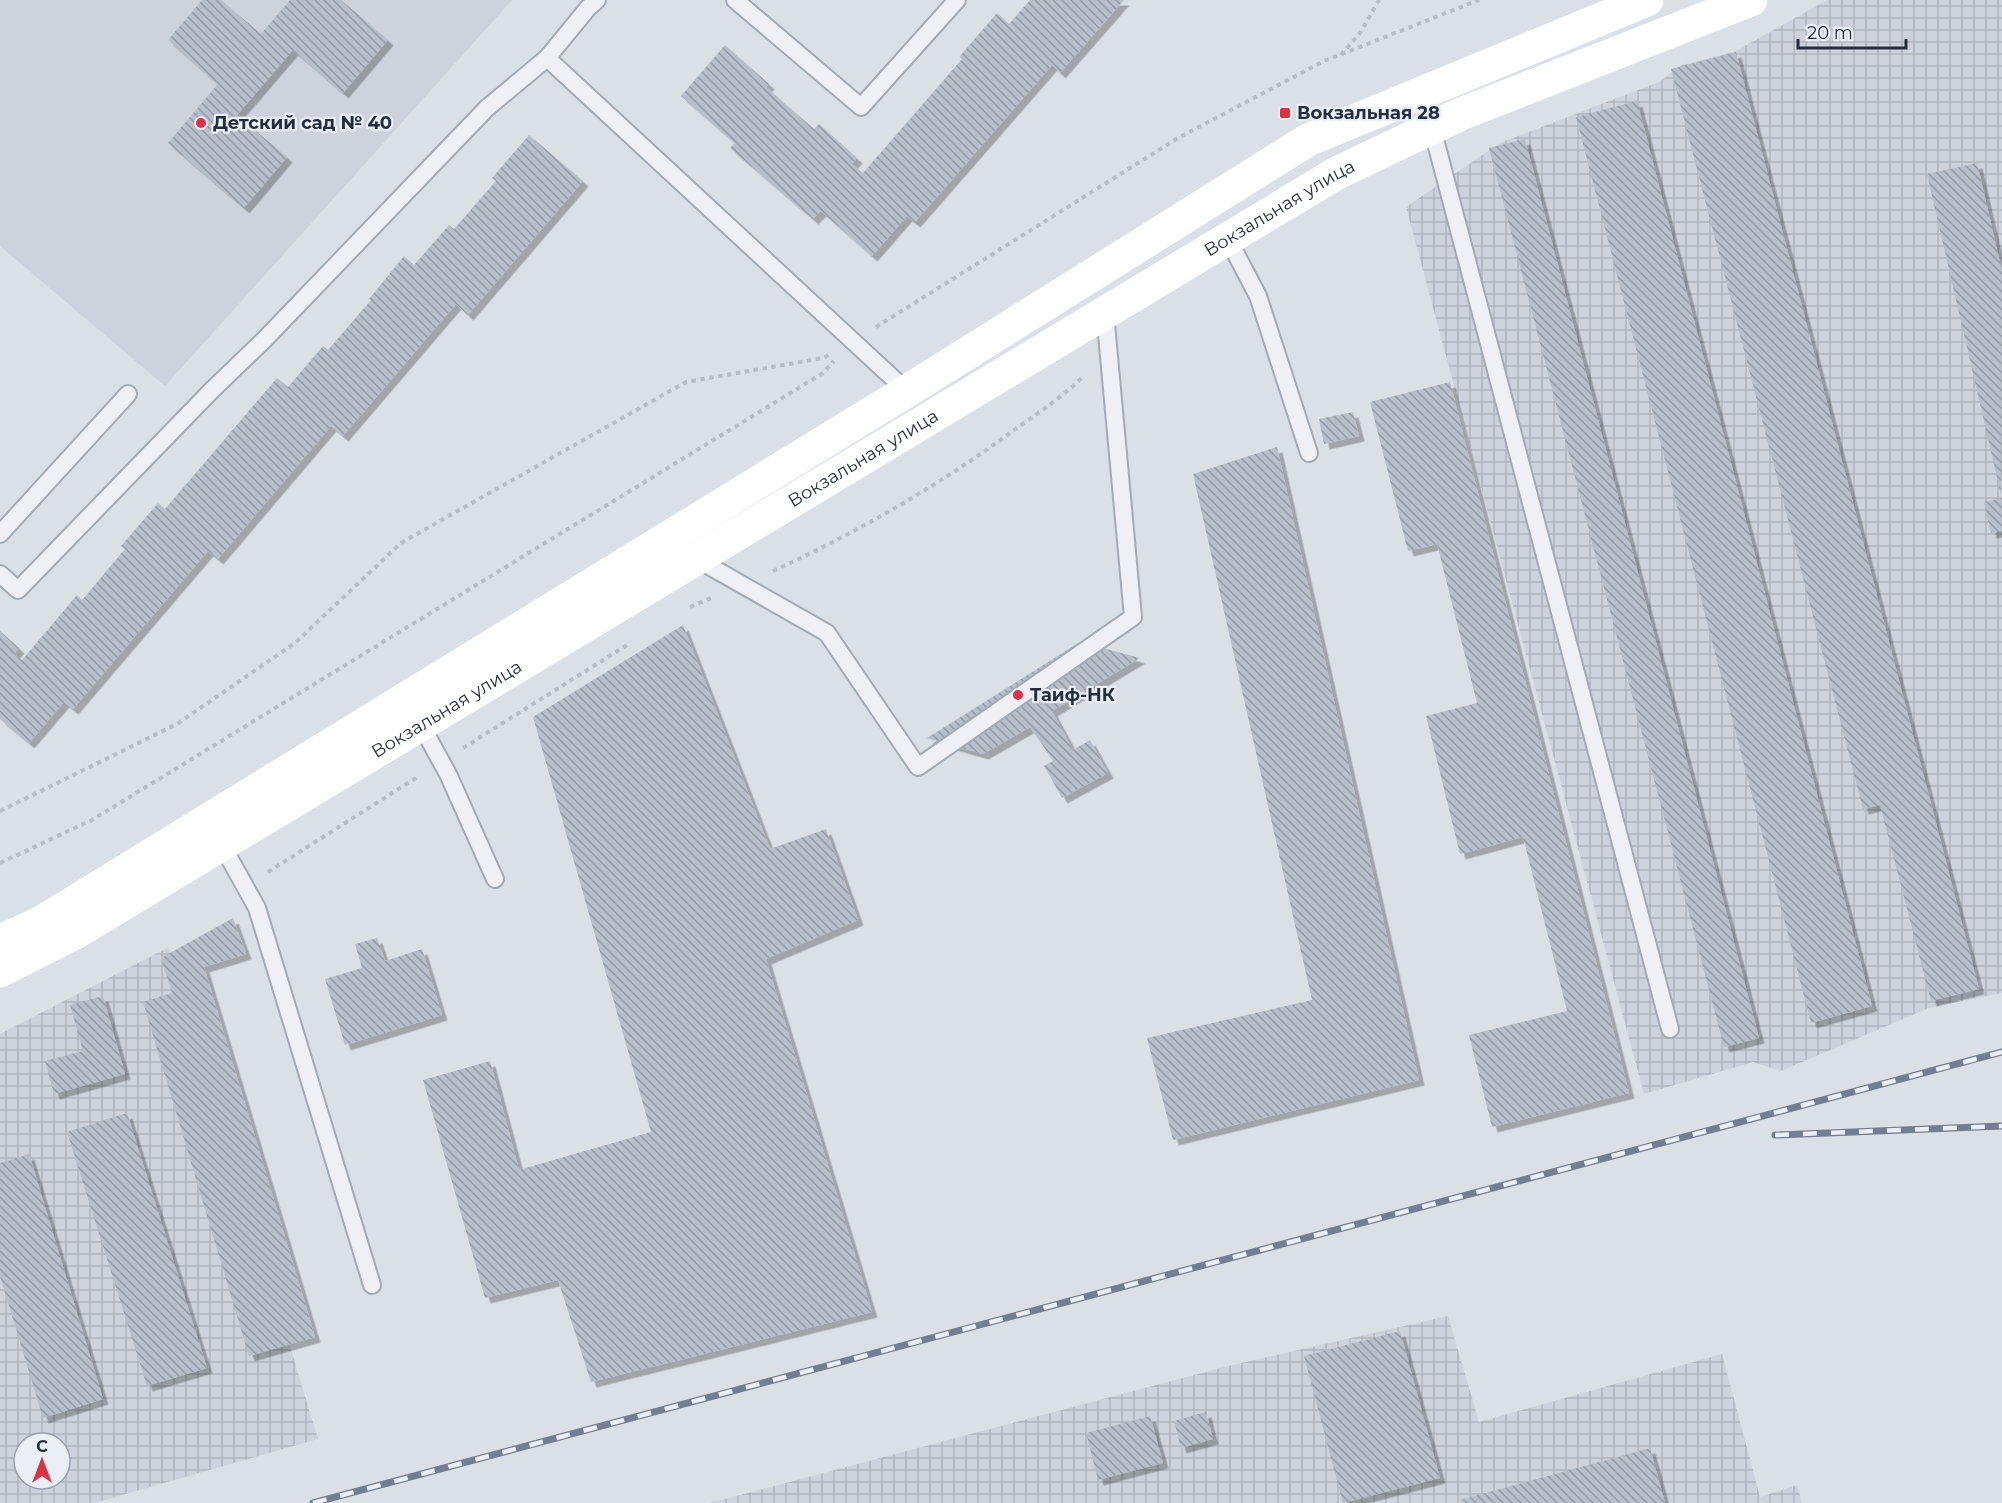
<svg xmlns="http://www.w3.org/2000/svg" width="2002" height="1503" font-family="Montserrat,sans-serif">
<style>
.built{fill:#cdd2dc}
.industrial{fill:url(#industrial-grid);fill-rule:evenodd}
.building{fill:url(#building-back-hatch);filter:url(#shadow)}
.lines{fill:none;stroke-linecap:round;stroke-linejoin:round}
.lane-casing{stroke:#a4aab4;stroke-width:20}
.path{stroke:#b9bdc5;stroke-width:4;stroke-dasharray:4.5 4.5;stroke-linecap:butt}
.lane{stroke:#eef0f5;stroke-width:16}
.secondary{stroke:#fff;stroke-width:33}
.rail-casing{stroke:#737e92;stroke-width:7}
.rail{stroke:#eaeff5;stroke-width:4.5;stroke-dasharray:14;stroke-linecap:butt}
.poi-dot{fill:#db3248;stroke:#eaeff5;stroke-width:2}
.labels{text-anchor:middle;stroke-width:4.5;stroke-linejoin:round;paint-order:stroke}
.poi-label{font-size:18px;font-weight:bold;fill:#242d3e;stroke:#eaeff5;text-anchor:start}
.street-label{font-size:18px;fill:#242d3e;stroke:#eaeff5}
</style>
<defs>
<pattern id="industrial-grid" width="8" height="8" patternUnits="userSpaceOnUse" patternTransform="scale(1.5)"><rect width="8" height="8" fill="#cdd2dc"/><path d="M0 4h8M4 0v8" fill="none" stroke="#b0b5be"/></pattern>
<pattern id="building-back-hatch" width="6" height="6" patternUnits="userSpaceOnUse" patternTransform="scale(1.5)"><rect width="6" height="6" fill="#b8beca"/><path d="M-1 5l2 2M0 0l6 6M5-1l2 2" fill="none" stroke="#959ba5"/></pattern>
<filter id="shadow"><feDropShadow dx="5.5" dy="5.5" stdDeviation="0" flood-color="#0004"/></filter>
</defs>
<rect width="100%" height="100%" fill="#dbe0e7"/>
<!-- built -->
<path class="built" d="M0 0H512L165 386 0 246Z"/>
<!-- industrial -->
<g class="industrial">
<path d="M1827 0H2002V993L1929 1008 1781 1071 1753 1062 1644 1094 1406 207 1500 143 1659 82 1682 65 1734 52Z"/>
<path d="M169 947 318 1439 94 1503H0V1034ZM24 1443H60V1479H24Z"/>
<path d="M1448 1316 1479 1422 1722 1354 1760 1497 1797 1485 1802 1503H710L1228 1366Z"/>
</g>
<!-- building -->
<g class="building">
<path d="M202 0H221L261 34 290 0H341L388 40 343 93 293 50 237 115 287 157 244 208 168 143 218 84 168 40Z"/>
<path d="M1030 0H1124L1060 73 1052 65 915 222 907 216 872 256 821 211 813 219 730 148 735 143 681 96 725 45 769 84 766 87 814 129 819 124 857 158 852 164 863 173 962 59 959 57 997 13 1009 24Z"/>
<path d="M1736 52 1979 989 1931 1001 1880 805 1863 809 1671 69Z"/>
<path d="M1637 101 1872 1006 1811 1023 1576 117Z"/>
<path d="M529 135 583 181 468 315 456 304 343 436 331 426 218 559 208 551 73 709 64 702 29 743 0 719V631L19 648 14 654 22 660 77 595 82 600 125 549 121 546 158 503 165 509 277 378 288 387 323 346 328 350 371 300 369 299 404 256 414 265 449 225 454 229 496 181 492 178Z"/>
<path d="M1525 139 1759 1038 1724 1047 1489 148Z"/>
<path d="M1977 163 2002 271 2001 495 1927 174Z"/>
<path d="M1450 382 1629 1093 1492 1127 1469 1035 1567 1011 1523 837 1460 854 1426 716 1477 703 1437 544 1408 551 1370 402Z"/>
<path d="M1353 412 1359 436 1324 444 1319 419Z"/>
<path d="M1277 447 1419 1080 1173 1140 1147 1038 1312 1000 1193 474Z"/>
<path d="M2002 498V531L1991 533 1984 502Z"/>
<path d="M683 625 770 849 826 829 858 920 766 959 872 1312 591 1382 558 1280 485 1298 423 1080 490 1061 519 1170 651 1132 533 717Z"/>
<path d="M1080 642 1140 658 1052 711 1073 750 1090 740 1108 773 1062 798 1044 766 1053 761 1030 727 983 754 927 738Z"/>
<path d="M233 918 246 954 204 967 315 1337 249 1356 143 1002 172 993 161 958Z"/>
<path d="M377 938 385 961 422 949 442 1015 345 1045 325 979 362 968 355 944Z"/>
<path d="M103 996 125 1074 54 1094 45 1061 83 1051 70 1005Z"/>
<path d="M127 1113 207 1368 147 1386 67 1132Z"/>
<path d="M29 1154 103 1399 43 1418 0 1276V1163Z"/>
<path d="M1400 1331 1440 1478 1343 1503 1304 1356Z"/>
<path d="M1206 1412 1213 1439 1181 1448 1174 1421Z"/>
<path d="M1150 1416 1163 1463 1098 1480 1086 1433Z"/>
<path d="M1650 1448 1665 1503H1461L1460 1500Z"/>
</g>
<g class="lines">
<defs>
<g id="lane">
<path d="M735 0 861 107 957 0"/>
<path d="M547 58 910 394"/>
<path d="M1432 128 1670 1029"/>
<path d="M1228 239 1258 296 1309 453"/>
<path d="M0 534 128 394"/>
<path d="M697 559 827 633 918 767 1133 617 1105 313"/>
<path d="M0 574 18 590 212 390 264 340 487 108 547 58 588 8 597 0"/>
<path d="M421 725 448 774 495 879"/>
<path d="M222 845 257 908 372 1285"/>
</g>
</defs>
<!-- lane casing -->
<use href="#lane" class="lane-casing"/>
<!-- path -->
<g class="path">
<path d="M1341 55 1360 33 1379 0"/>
<path d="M876 327 1178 138 1324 61 1479 0"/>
<path d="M773 571C856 533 936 487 1010 433 1035 415 1061 398 1083 377"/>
<path d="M690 607 711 598"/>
<path d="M463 748 627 645"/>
<path d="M0 811 177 724 295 643 401 543 686 382 823 358 829 355"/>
<path d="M0 863 92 820 823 373 834 361"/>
<path d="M268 872 419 776"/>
</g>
<!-- lane -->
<use href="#lane" class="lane"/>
<!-- secondary -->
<g class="secondary">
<path d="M0 941 40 923 907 391 1308 140 1647 0"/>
<path id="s1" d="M0 971 75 933 1337 173 1461 114 1751 0"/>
</g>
<defs>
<g id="rail">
<path d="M1775 1135 2002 1126"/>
<path d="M313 1503 2002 1052"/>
</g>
</defs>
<!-- rail casing -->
<use href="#rail" class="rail-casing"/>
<!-- rail -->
<use href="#rail" class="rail"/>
</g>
<!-- markers -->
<g class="poi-dot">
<rect x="1279" y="107" width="12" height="12" rx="3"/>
<circle cx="201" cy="123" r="6"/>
<circle cx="1018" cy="695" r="6"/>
</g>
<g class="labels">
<!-- poi labels -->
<g class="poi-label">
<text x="1297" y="119">Вокзальная 28</text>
<text x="213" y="129">Детский сад № 40</text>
<text x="1030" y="701">Таиф-НК</text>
</g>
<!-- street labels -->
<g class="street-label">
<text dy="6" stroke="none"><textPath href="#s1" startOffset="1490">Вокзальная улица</textPath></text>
<text dy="6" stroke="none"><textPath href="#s1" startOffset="1004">Вокзальная улица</textPath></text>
<text dy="6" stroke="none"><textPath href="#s1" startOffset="518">Вокзальная улица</textPath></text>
</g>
</g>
<!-- north arrow -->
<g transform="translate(42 1461)"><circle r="28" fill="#eaeff5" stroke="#9ba1ac" stroke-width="1.5"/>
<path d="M0-4.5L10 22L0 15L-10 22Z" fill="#db3248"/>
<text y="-9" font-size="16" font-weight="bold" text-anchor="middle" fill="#242d3e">С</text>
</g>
<!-- scale -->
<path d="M1798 39v9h108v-9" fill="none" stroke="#242d3e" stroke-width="3"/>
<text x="1807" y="39" font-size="18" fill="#242d3e" stroke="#eaeff5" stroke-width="4.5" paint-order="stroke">20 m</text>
</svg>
